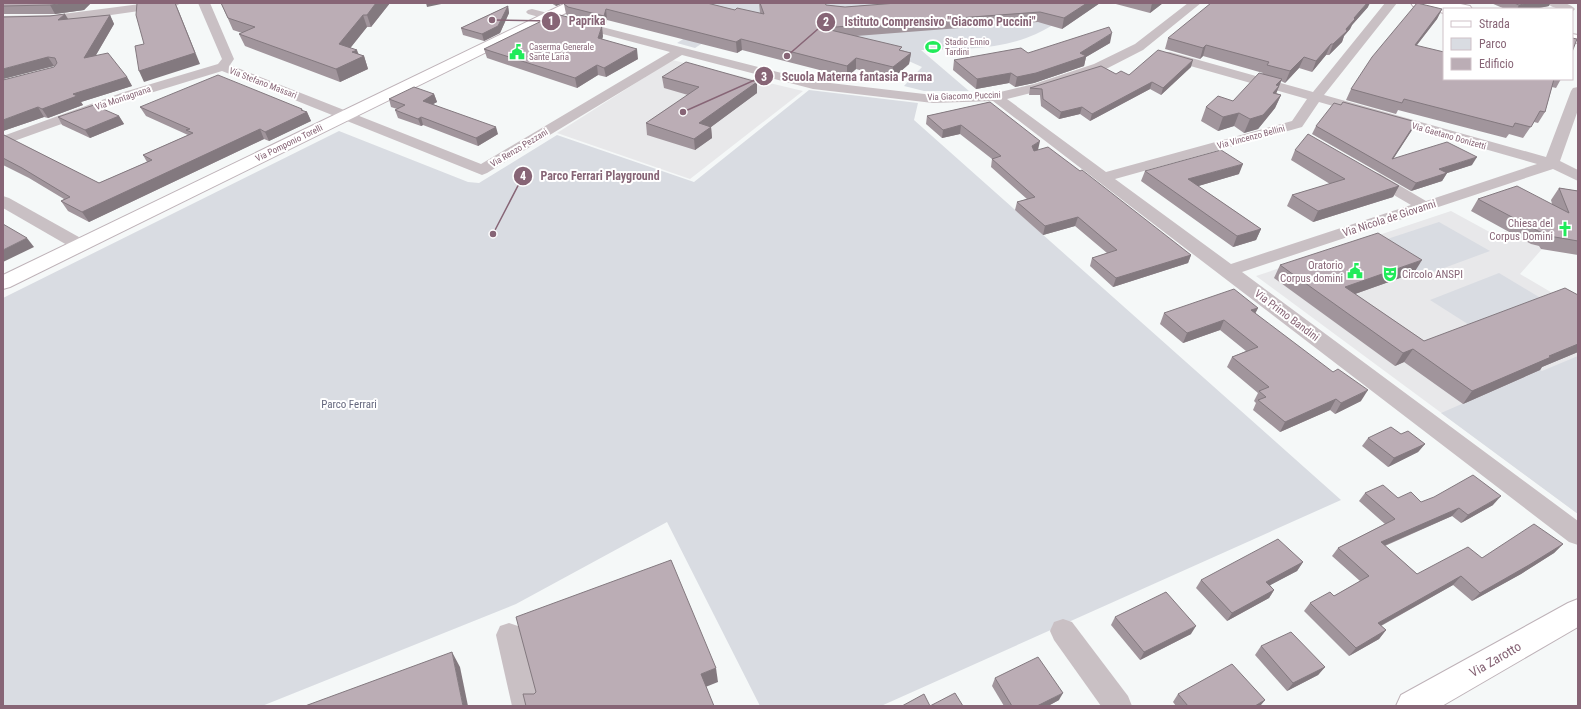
<svg xmlns="http://www.w3.org/2000/svg" width="1581" height="709" font-family="'Roboto Condensed',sans-serif">
<style>
.built{fill:#e8e8ea}
.green{fill:#d9dce2}
.lines{fill:none;stroke-linecap:round;stroke-linejoin:round}
.secondary-casing{stroke:#beb2b8;stroke-width:2}
.street{fill:#c9c0c4;fill-rule:evenodd}
.secondary{fill:#fff;fill-rule:evenodd}
.wall{fill:#a1959c}
.shaded-wall{fill:#83797f}
.building{fill:#bbadb5;stroke:#83797f}
.labels{text-anchor:middle;stroke-width:4;stroke-linejoin:round;paint-order:stroke}
.far-poi-label{font-size:9px;fill:#876576;stroke:#fff;text-anchor:start}
.far-street-label{font-size:9px;fill:#876576;stroke:#fff}
.street-label{font-size:11px;fill:#876576;stroke:#fff}
.poi-label{font-size:11px;fill:#876576;stroke:#fff;text-anchor:end}
.park-label{font-size:11px;fill:#65687e;stroke:#fff}
.near-street-label{font-size:13px;fill:#876576;stroke:#fff}
.leader{fill:none;stroke:#876576;stroke-width:1.5}
.callout-dot{fill:#876576;stroke:#fff;stroke-width:1.5}
.mark-label{font-size:12px;text-anchor:middle;font-weight:bold;fill:#fff}
.callout-label{font-size:12px;text-anchor:middle;font-weight:bold;fill:#876576;stroke:#fff;stroke-width:4;stroke-linejoin:round;paint-order:stroke}
</style>
<rect width="100%" height="100%" fill="#f5f8f8"/>
<!-- built -->
<g class="built">
<path d="M672 60 803 91 690 179 557 133Z"/>
<path d="M1451 211 1495 235 1506 231 1531 244 1539 246 1542 249 1520 274 1566 301 1578 296V514L1256 276Z"/>
</g>
<!-- green -->
<g class="green">
<path d="M683 3H1086C1069 14 1054 26 1036 34 1001 50 959 49 921 50L969 91H924L904 86 922 67 893 54 743 17 695 48 677 43 725 13Z"/>
<path d="M809 90 918 103 914 120 1341 500 881 706H760L667 522 516 604 262 706H3V298L339 131 468 182 479 183 557 135 694 182Z"/>
<path d="M1439 222 1490 251 1425 275 1375 243Z"/>
<path d="M1499 273 1544 300 1474 328 1430 300Z"/>
<path d="M1578 356V514L1441 413 1540 370 1542 371Z"/>
</g>
<g class="lines">
<defs>
<g id="secondary">
<path d="M566 3H582L580 6 10 287 3 289V275Z"/>
<path d="M1411 3H1456L1470 6 1472 9H1444V13L1413 6Z"/>
<path d="M1572 34 1578 35V43L1572 42Z"/>
<path d="M1578 599V627L1442 706H1396L1401 695 1568 603Z"/>
</g>
</defs>
<!-- secondary casing -->
<use href="#secondary" class="secondary-casing"/>
<!-- street -->
<g class="street">
<path d="M148 3H180L178 5 174 6 55 23 3 24V16L55 15Z"/>
<path d="M198 3H210L234 59 230 65 481 164 670 52 528 14 526 12 528 10 532 9 813 81 933 95 996 93 1034 84 1094 64 1135 44 1188 3H1201L1143 50 1104 70 1043 90 1007 99 1106 172 1292 121 1307 99 1162 58 1160 55 1162 52H1170L1313 92 1385 3H1397L1324 95 1546 157 1571 91 1573 88 1578 87V110L1560 161 1578 170V181L1553 169 1242 272 1578 521V545L1569 542 993 101 933 103 813 89 682 55 487 173 482 175 222 71 134 98 3 145V136L124 92 218 64 222 59ZM1319 102 1537 164 1426 201 1380 174 1374 172 1368 174 1366 177 1368 180 1411 205 1231 264 1115 179 1302 127Z"/>
<path d="M1547 3C1557 3 1568 1 1575 9L1572 12V9C1563 9 1554 10 1547 3Z"/>
<path d="M3 196 9 198 86 241 89 245 86 249 80 250 74 249 3 208Z"/>
<path d="M1063 619 1072 622 1128 696 1132 706H1101L1054 640 1050 631 1054 622Z"/>
<path d="M509 623 518 626 522 635 540 706H512L496 635 500 626Z"/>
</g>
<!-- secondary -->
<use href="#secondary" class="secondary"/>
</g>
<!-- wall -->
<g class="wall">
<path d="M3 3H91L84 10 55 14H3Z"/>
<path d="M221 3H390L371 27H367L350 48 359 55 364 56 368 69 340 82 245 46 239 34 242 33 233 30Z"/>
<path d="M551 3H563L556 6Z"/>
<path d="M759 3H825L826 5 845 7 897 3H1100L1062 29 1038 22 856 36 911 53 909 64 892 79 856 69 847 77 742 50 737 53 607 20 606 26 569 17 566 14 564 4 735 10 760 13Z"/>
<path d="M1112 3H1163L1150 13Z"/>
<path d="M1491 3H1550L1549 6 1534 9H1505Z"/>
<path d="M508 6 509 13 500 33 484 41 463 35 461 28Z"/>
<path d="M1368 7 1352 25 1350 29 1344 36 1342 42 1329 55H1326L1312 72 1299 68 1285 83 1281 81 1276 93 1281 95 1275 108 1258 129 1244 133 1234 126 1218 131 1201 121 1206 107 1233 101 1263 73 1203 56 1200 59 1165 49 1168 38Z"/>
<path d="M1442 9 1437 19 1417 45 1444 79H1561L1556 88 1552 87 1545 112 1538 123 1534 122 1523 138 1509 134 1506 138 1398 110 1396 114 1346 100 1351 89Z"/>
<path d="M110 15 114 24 96 55 127 77 132 86 81 102 83 105 48 118 44 117 3 131 55 66H54L3 79 69 19Z"/>
<path d="M603 36 602 39 638 59 606 77 598 75 577 88 487 58 484 49Z"/>
<path d="M1110 43 1086 57 1084 66 1034 83 1015 87 1009 83 976 89 953 70 954 60 1028 53Z"/>
<path d="M1191 67 1161 95 1150 89 1090 121 1080 114 1059 119 1041 106 1040 95H1029L1030 88 1116 74 1129 75Z"/>
<path d="M662 77 757 82V93L711 127 712 138 695 150 647 135 646 123 688 95 664 88Z"/>
<path d="M434 94 437 102 433 104 498 134 478 146 423 125 421 126 398 118 395 110 397 109 391 107 389 99Z"/>
<path d="M990 102 1038 150 1191 255 1188 263 1113 287 1090 266 1092 258 1107 253 1075 226 1043 235 1015 210 1017 202 1027 199 991 167 992 159 960 134 942 138 926 124 927 116Z"/>
<path d="M140 107 302 109 303 111 307 112 311 121 269 141 264 139 89 222 68 211 61 201 64 199 29 178 3 165V135L99 183 147 162 143 155 188 135 146 116Z"/>
<path d="M119 116 124 124 90 138 62 125 58 117Z"/>
<path d="M1316 126 1412 130 1393 159 1472 165 1447 173 1442 181 1411 191 1312 134Z"/>
<path d="M1295 150 1399 186 1393 197 1313 222 1287 206 1292 195 1330 184 1291 160Z"/>
<path d="M1145 171 1239 174 1198 186 1261 229 1256 240 1233 247 1141 181Z"/>
<path d="M1559 188 1578 191V255L1541 249 1539 246 1531 244 1471 211 1478 199 1552 204 1551 200Z"/>
<path d="M1280 265 1414 273 1355 294 1424 341 1578 295V352L1542 367 1540 370 1463 404 1404 362 1395 366 1274 278Z"/>
<path d="M1258 308 1255 313 1361 401 1335 414 1330 410 1280 432 1253 410 1256 403 1254 401 1258 393 1227 367 1232 357 1246 351 1220 330 1183 343 1160 324 1164 313Z"/>
<path d="M1401 434 1425 444 1418 452 1388 467 1362 446 1368 438Z"/>
<path d="M1365 493 1421 502 1493 505 1461 523 1452 516 1385 546 1417 574 1482 558 1563 544 1554 553 1521 574 1472 601 1453 585 1381 626 1386 630 1379 639 1349 656 1304 611 1310 603 1334 596 1360 581 1332 556 1338 548 1385 524 1359 501Z"/>
<path d="M1303 562 1297 571 1270 585 1274 590 1269 598 1227 621 1196 588 1201 580Z"/>
<path d="M1115 617 1191 634 1140 660 1111 625Z"/>
<path d="M1261 646 1325 667 1318 675 1287 691 1255 655Z"/>
<path d="M995 678 1059 700 1048 706H1004L992 686Z"/>
<path d="M1178 694 1265 700 1260 706H1176L1173 702Z"/>
</g>
<!-- shaded-wall -->
<g class="shaded-wall">
<path d="M67 3H91L84 10 55 14 50 5Z"/>
<path d="M175 3 177 7 200 64 144 82 139 71Z"/>
<path d="M376 3H390L371 27 367 15Z"/>
<path d="M426 3H446L427 7Z"/>
<path d="M555 3H563L556 6Z"/>
<path d="M1087 3H1100L1062 29 1064 18Z"/>
<path d="M1152 3H1163L1150 13Z"/>
<path d="M1367 3H1370L1368 7 1352 25 1350 29 1344 36 1342 42 1329 55 1333 44 1354 18Z"/>
<path d="M1529 3H1550L1549 6 1534 9H1517L1519 5Z"/>
<path d="M508 6 509 13 500 33 484 41 482 34Z"/>
<path d="M606 9 607 20 606 26 604 16Z"/>
<path d="M1442 9 1437 19 1409 55 1415 45Z"/>
<path d="M65 14 70 22 58 20Z"/>
<path d="M110 15 114 24 89 67 84 58Z"/>
<path d="M363 15 367 27 344 56 339 44Z"/>
<path d="M602 26 603 36 600 48 598 38Z"/>
<path d="M1112 33 1110 43 1086 57 1084 66 1034 83 1015 87 1017 77 1080 53Z"/>
<path d="M741 39 742 50 737 53 736 42Z"/>
<path d="M1331 44 1326 55 1312 72 1316 61Z"/>
<path d="M1206 45 1203 56 1200 59 1203 48Z"/>
<path d="M637 49 638 59 606 77 604 68Z"/>
<path d="M357 50 360 58 364 56 368 69 340 82 336 69 352 52Z"/>
<path d="M911 53 909 64 892 79 893 67Z"/>
<path d="M48 57 54 66 3 79V69Z"/>
<path d="M1304 57 1299 68 1285 83 1290 71Z"/>
<path d="M856 58V69L847 77V66Z"/>
<path d="M1193 60 1191 67 1161 95 1163 88Z"/>
<path d="M597 65 598 75 577 88 575 78Z"/>
<path d="M1011 73 1009 83 976 89 977 79Z"/>
<path d="M127 77 132 86 81 102 83 105 48 118 42 109 73 94Z"/>
<path d="M1282 79 1274 99 1268 106 1276 85Z"/>
<path d="M757 82V93L711 127 712 138 695 150 694 139 699 123Z"/>
<path d="M1152 82 1150 89 1090 121 1092 114Z"/>
<path d="M434 94 437 102 426 108 423 101Z"/>
<path d="M1281 95 1275 108 1258 129 1244 133 1250 119Z"/>
<path d="M38 107 44 117 3 131V120Z"/>
<path d="M1082 107 1080 114 1059 119 1061 112Z"/>
<path d="M302 109 304 113 307 112 311 121 269 141 265 132Z"/>
<path d="M1239 113 1234 126 1218 131 1223 117Z"/>
<path d="M119 116 124 124 90 138 85 130Z"/>
<path d="M421 117 423 125 421 126 418 119Z"/>
<path d="M1416 122 1412 130 1388 167 1392 159Z"/>
<path d="M961 125 960 134 942 138 943 130Z"/>
<path d="M496 127 498 134 478 146 476 138Z"/>
<path d="M260 129 264 139 89 222 82 212Z"/>
<path d="M1040 141 1038 150 1031 154 1032 146Z"/>
<path d="M1477 157 1472 165 1435 177 1439 169Z"/>
<path d="M1243 164 1239 174 1185 190 1188 179Z"/>
<path d="M1447 173 1442 181 1411 191 1416 183Z"/>
<path d="M1399 186 1393 197 1313 222 1318 211Z"/>
<path d="M1078 217 1075 226 1043 235 1045 226Z"/>
<path d="M1261 229 1256 240 1233 247 1237 236Z"/>
<path d="M27 238 34 247 3 262V250Z"/>
<path d="M1191 255 1188 263 1113 287 1116 278Z"/>
<path d="M1422 260 1414 273 1338 300 1345 287Z"/>
<path d="M1258 308 1253 318 1251 310Z"/>
<path d="M1224 320 1220 330 1183 343 1187 333Z"/>
<path d="M1578 344V352L1542 367 1540 370 1463 404 1472 391 1549 356Z"/>
<path d="M1413 349 1404 362 1395 366 1403 353Z"/>
<path d="M1368 390 1361 401 1335 414 1341 403Z"/>
<path d="M1336 399 1330 410 1280 432 1285 422Z"/>
<path d="M1425 444 1418 452 1388 467 1394 458Z"/>
<path d="M1501 496 1493 505 1461 523 1468 515Z"/>
<path d="M1459 508 1452 516 1374 550 1381 542Z"/>
<path d="M1563 544 1554 553 1521 574 1472 601 1480 593Z"/>
<path d="M1303 562 1297 571 1261 590 1266 582Z"/>
<path d="M1461 576 1453 585 1371 631 1378 623Z"/>
<path d="M1274 590 1269 598 1227 621 1232 613Z"/>
<path d="M1196 626 1191 634 1140 660 1144 652Z"/>
<path d="M1386 630 1379 639 1349 656 1356 648Z"/>
<path d="M452 652 460 667 468 706H463Z"/>
<path d="M1325 667 1318 675 1287 691 1293 683Z"/>
<path d="M716 668 718 682 703 688 701 674Z"/>
<path d="M1063 693 1059 700 1048 706H1037Z"/>
<path d="M1265 700 1260 706H1255Z"/>
</g>
<!-- building -->
<g class="building">
<path d="M3 3H67L50 5 3 6Z"/>
<path d="M137 3H175L195 53 139 71 135 46 144 44 136 15Z"/>
<path d="M221 3H376L367 15H363L339 44 357 50 352 52 364 56 336 69 239 34 255 27 228 18Z"/>
<path d="M567 3H707L735 10 737 8 764 14 760 3H825L826 5 845 7 897 3H1087L1064 18 1040 12 822 28 902 47 899 50 911 53 893 67 856 58 847 66 741 39 736 42 606 9 604 16 568 7 564 4Z"/>
<path d="M1211 3H1367L1354 18 1355 19 1346 29 1347 31 1333 44H1331L1316 61 1304 57 1290 71 1267 65 1269 62 1206 45 1203 48 1168 38Z"/>
<path d="M1417 3 1442 9 1415 45 1444 52V79H1554L1545 112 1540 111 1531 127 1515 123 1513 127 1404 99 1402 103 1351 89 1372 57Z"/>
<path d="M1514 3H1529L1519 5Z"/>
<path d="M508 6 498 26 482 34 461 28Z"/>
<path d="M65 14 58 20 110 15 84 58 108 53 127 77 73 94 77 96 42 109 38 107 3 120V80L54 67 57 63 55 58 48 57 3 69V17L50 16Z"/>
<path d="M556 14 602 26 598 38 637 49 604 68 597 65 575 78 484 49Z"/>
<path d="M1109 27 1112 33 1080 53 1086 56 1036 73 1017 77 1011 73 977 79 954 60 1021 48 1028 53Z"/>
<path d="M1572 38 1577 39 1572 52Z"/>
<path d="M1158 50 1193 60 1163 88 1152 82 1092 114 1082 107 1061 112 1043 99 1042 89 1030 88 1101 66 1116 74 1121 71 1129 75Z"/>
<path d="M686 62 757 82 699 123 711 127 694 139 646 123 699 87 662 77Z"/>
<path d="M1259 73 1282 79 1276 85 1279 86 1273 93 1281 95 1263 115 1250 119 1239 113 1223 117 1206 107 1218 96 1233 101Z"/>
<path d="M218 75 302 109 301 110 307 112 265 132 260 129 82 212 61 201 70 197 22 168 3 158V135H4L99 183 152 160 143 155 193 133 186 130 190 129 140 107Z"/>
<path d="M414 87 434 94 423 101 496 127 476 138 421 117 418 119 395 110 405 105 389 99Z"/>
<path d="M990 102 1040 141 1032 146 1034 151 1048 147 1080 171 1082 170 1191 255 1116 278 1092 258 1117 250 1078 217 1045 226 1017 202 1035 197 992 159 1001 156 961 125 943 130 927 116Z"/>
<path d="M1343 102 1416 122 1392 159 1447 142 1477 157 1439 169 1447 173 1416 183 1316 126 1334 103 1341 105Z"/>
<path d="M94 105 119 116 85 130 58 117Z"/>
<path d="M1308 134 1399 186 1318 211 1292 195 1345 179 1295 150Z"/>
<path d="M1221 150 1243 164 1188 179 1261 229 1237 236 1145 171Z"/>
<path d="M1517 186 1569 213 1559 188 1578 191V241L1549 236 1548 233 1540 232 1478 199Z"/>
<path d="M3 224 27 238 3 250Z"/>
<path d="M1378 233 1422 260 1345 287 1424 341 1565 288 1578 295V344L1549 356 1551 357 1472 391 1413 349 1403 353 1280 265Z"/>
<path d="M1234 289 1258 308 1251 310 1333 372 1338 369 1368 390 1341 403 1336 399 1285 422 1258 400 1266 397 1259 391 1269 387 1232 357 1258 347 1224 320 1187 333 1164 313Z"/>
<path d="M1391 427 1401 434 1408 431 1425 444 1394 458 1368 438Z"/>
<path d="M1473 475 1501 496 1468 515 1459 508 1381 542 1417 574 1468 547 1482 558 1534 524 1563 544 1529 565 1480 593 1461 576 1378 623 1386 630 1356 648 1310 603 1330 592 1334 596 1369 576 1338 548 1395 519 1365 493 1383 485 1398 498 1411 492 1421 502 1434 497Z"/>
<path d="M1278 539 1303 562 1266 582 1274 590 1232 613 1201 580Z"/>
<path d="M671 560 716 668 701 674 714 706H526L523 694H534L536 692 516 617Z"/>
<path d="M1166 592 1196 626 1144 652 1115 617Z"/>
<path d="M1291 632 1325 667 1293 683 1261 646Z"/>
<path d="M452 652 463 706H305Z"/>
<path d="M1038 657 1063 693 1037 706H1012L995 678Z"/>
<path d="M1232 664 1265 700 1255 706H1188L1178 694Z"/>
<path d="M955 693 963 706H902L924 694 930 706Z"/>
</g>
<!-- icons -->
<defs>
<symbol id="stadium-bare" viewBox="-9 -9 18 18"><path d="M0-5a6.5 5 0 1 0 0 10a6.5 5 0 1 0 0-10ZM-3.5-1.8h7v3.6h-7Z" fill="#21eb5a" stroke="#fff" stroke-width="2.5" paint-order="stroke"/></symbol>
<symbol id="civic-bare" viewBox="-9 -9 18 18"><path d="M-.6-6.5H3V-4.5H.6V-3L4-1V1h2V6H-6V1h2V-1L-.6-3ZM-1.2 2.5V6h2.4V2.5Z" fill="#21eb5a" stroke="#fff" stroke-width="2.5" paint-order="stroke"/></symbol>
<symbol id="church-bare" viewBox="-9 -9 18 18"><path d="M-1.2-6h2.4v3.5h3.3v2.4h-3.3V6h-2.4V-.1h-3.3v-2.4h3.3Z" fill="#21eb5a" stroke="#fff" stroke-width="2.5" paint-order="stroke"/></symbol>
<symbol id="theatre-bare" viewBox="-9 -9 18 18"><path d="M-5-5.5Q0-4 5-5.5V0Q5 5 0 6Q-5 5-5 0ZM-3.3-2.5H-1v1.5H-3.3ZM1-2.5H3.3v1.5H1ZM-2.8 1Q0 5.5 2.8 1Z" fill="#21eb5a" stroke="#fff" stroke-width="2.5" paint-order="stroke"/></symbol>
</defs>
<g fill-rule="evenodd">
<use href="#stadium-bare" x="922" y="36" width="22" height="22"/>
<use href="#civic-bare" x="506" y="41" width="22" height="22"/>
<use href="#church-bare" x="1554" y="218" width="22" height="22"/>
<use href="#civic-bare" x="1344" y="260" width="22" height="22"/>
<use href="#theatre-bare" x="1379" y="263" width="22" height="22"/>
</g>
<g class="labels">
<!-- far-poi labels -->
<g class="far-poi-label">
<text x="945" y="45">Stadio Ennio<tspan x="945" dy="10">Tardini</tspan></text>
<text x="529" y="50">Caserma Generale<tspan x="529" dy="10">Sante Laria</tspan></text>
</g>
<!-- far-street labels -->
<g class="far-street-label">
<text transform="translate(263 83) rotate(21)" y="3">Via Stefano Massari</text>
<text transform="translate(964 96) rotate(-2)" y="3">Via Giacomo Puccini</text>
<text transform="translate(123 98) rotate(-19)" y="3">Via Montagnana</text>
<text transform="translate(1449 136) rotate(16)" y="3">Via Gaetano Donizetti</text>
<text transform="translate(1251 137) rotate(-15)" y="3">Via Vincenzo Bellini</text>
<text transform="translate(289 143) rotate(-26)" y="3">Via Pomponio Torelli</text>
<text transform="translate(519 148) rotate(-31)" y="3">Via Renzo Pezzani</text>
</g>
<!-- street labels -->
<g class="street-label">
<text transform="translate(1389 218) rotate(-18)" y="4">Via Nicola de Giovanni</text>
<text transform="translate(1287 315) rotate(37)" y="4">Via Primo Bandini</text>
</g>
<!-- poi labels -->
<g class="poi-label">
<text x="1553" y="227">Chiesa del<tspan x="1553" dy="13">Corpus Domini</tspan></text>
<text x="1343" y="269">Oratorio<tspan x="1343" dy="13">Corpus domini</tspan></text>
<text x="1402" y="278" text-anchor="start">Circolo ANSPI</text>
</g>
<!-- park labels -->
<g class="park-label">
<text x="349" y="408">Parco Ferrari</text>
</g>
<!-- near-street labels -->
<g class="near-street-label">
<text transform="translate(1495 659) rotate(-30)" y="5">Via Zarotto</text>
</g>
</g>
<!-- callouts -->
<path class="leader" d="M492 20L551 21M787 56L826 22M683 112L764 76M493 234L523 176"/>
<g class="callout-dot">
<circle cx="492" cy="20" r="4"/>
<circle cx="787" cy="56" r="4"/>
<circle cx="683" cy="112" r="4"/>
<circle cx="493" cy="234" r="4"/>
<circle cx="551" cy="21" r="10"/>
<circle cx="826" cy="22" r="10"/>
<circle cx="764" cy="76" r="10"/>
<circle cx="523" cy="176" r="10"/>
</g>
<g class="mark-label">
<text x="551" y="25">1</text>
<text x="826" y="26">2</text>
<text x="764" y="81">3</text>
<text x="523" y="180">4</text>
</g>
<g class="callout-label">
<text x="587" y="25">Paprika</text>
<text x="940" y="26">Istituto Comprensivo "Giacomo Puccini"</text>
<text x="857" y="81">Scuola Materna fantasia Parma</text>
<text x="600" y="180">Parco Ferrari Playground</text>
</g>
<!-- border -->
<rect width="1581" height="709" fill="none" stroke="#876576" stroke-width="8"/>
<!-- legend -->
<rect x="1443" y="8" width="130" height="72" fill="#ffffff" stroke="#cfc1c8"/>
<rect x="1451" y="21" width="20" height="6" fill="#ffffff" stroke="#cfc1c8"/>
<text x="1479" y="28" font-size="12" fill="#876576">Strada</text>
<rect x="1451" y="38" width="20" height="12" fill="#d9dce2" stroke="#cfc1c8"/>
<text x="1479" y="48" font-size="12" fill="#876576">Parco</text>
<rect x="1451" y="58" width="20" height="12" fill="#bbadb5" stroke="#cfc1c8"/>
<text x="1479" y="68" font-size="12" fill="#876576">Edificio</text>
</svg>
